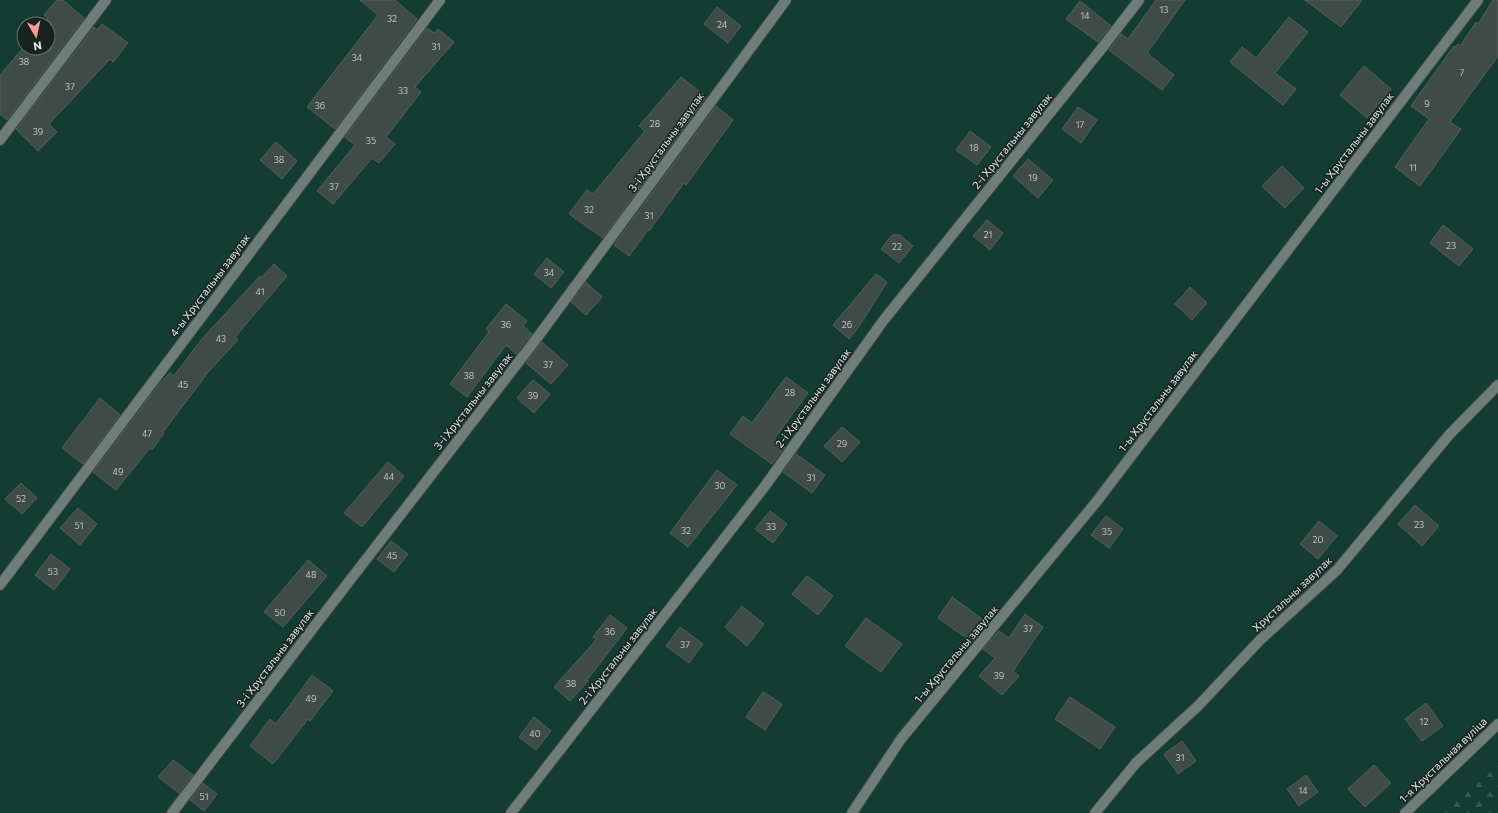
<svg xmlns="http://www.w3.org/2000/svg" width="1498" height="813" font-family="Commissioner,sans-serif">
<style>
.green{fill:#133c32;fill-rule:evenodd}
.forest{fill:url(#forest-firs)}
.building{fill:#3f4b47;stroke:#535f5b}
.lines{fill:none;stroke-linecap:round;stroke-linejoin:round}
.service-casing{stroke:#3e4845;stroke-width:12}
.service{stroke:#6f7d79;stroke-width:10}
.labels{text-anchor:middle;stroke-width:3;stroke-linejoin:round;paint-order:stroke}
.number-label{font-size:9px;fill:#bac3c0}
.street-label{font-size:11px;fill:#e3ebe8;stroke:#17231f}
</style>
<defs>
<pattern id="forest-firs" width="22" height="20" patternUnits="userSpaceOnUse"><rect width="22" height="20" fill="#133c32"/><path d="M5 1l3.5 6h-7zM16 11l3.5 6h-7z" fill="#355850"/></pattern>
</defs>
<rect width="100%" height="100%" fill="#212c29"/>
<!-- green -->
<path class="green" d="M0 0H1498V763L1443 813H0ZM24 24H48V48H24Z"/>
<!-- forest -->
<path class="forest" d="M1498 763V813H1443Z"/>
<!-- building -->
<g class="building">
<path d="M57 0H63L84 18 7 120 0 114V75L24 47 48 48V24H44L48 18 44 15Z"/>
<path d="M360 0H395L417 19 335 129 307 107 378 15Z"/>
<path d="M1156 0H1185L1147 53 1174 75 1162 90 1109 50 1121 34 1128 39Z"/>
<path d="M1305 0H1362L1341 27Z"/>
<path d="M1493 0H1498V56L1450 122 1461 129 1420 186 1395 167 1429 119 1411 106 1454 46 1455 47 1458 44 1460 46 1476 22 1478 24Z"/>
<path d="M1080 1 1111 26 1098 42 1066 19Z"/>
<path d="M717 7 741 26 728 43 704 24Z"/>
<path d="M1289 17 1308 32 1275 73 1296 89 1283 105 1230 62 1242 47 1256 58Z"/>
<path d="M102 24 128 43 113 62 110 59 49 124 57 132 38 151 16 129 94 27 97 30Z"/>
<path d="M427 28 434 33 438 29 454 42 415 87 421 92 386 137 395 144 379 163 372 158 333 204 317 191 355 145 345 137Z"/>
<path d="M1364 66 1391 89 1367 118 1340 95Z"/>
<path d="M681 77 706 97 603 238 569 214 587 190 593 194 645 131 639 126Z"/>
<path d="M716 106 733 120 686 185 684 183 649 231 648 230 629 256 614 245Z"/>
<path d="M1078 107 1097 120 1081 143 1062 129Z"/>
<path d="M970 131 991 147 977 165 956 150Z"/>
<path d="M276 142 297 161 282 179 260 160Z"/>
<path d="M1028 159 1053 180 1038 198 1013 176Z"/>
<path d="M1282 166 1304 188 1285 208 1262 186Z"/>
<path d="M987 220 1003 233 990 250 973 236Z"/>
<path d="M1443 225 1473 249 1459 266 1430 243Z"/>
<path d="M892 235H900L913 246 899 263 881 249Z"/>
<path d="M547 258 564 272 551 288 534 274Z"/>
<path d="M274 264 287 276 235 337 238 340 209 371 163 432 164 433 152 450 150 448 116 490 93 472 161 382 170 373 174 376 201 340 260 276 261 278Z"/>
<path d="M876 274 887 282 858 328 849 339 833 325Z"/>
<path d="M586 282 602 297 586 315 571 302Z"/>
<path d="M1190 287 1207 303 1192 320 1175 304Z"/>
<path d="M506 304 527 321 523 326 532 334 516 354 506 345 467 397 450 384 489 332 486 329Z"/>
<path d="M542 342 568 365 551 384 526 363Z"/>
<path d="M786 377 808 393 774 439 785 447 772 464 730 434 743 416 752 423Z"/>
<path d="M533 380 550 394 534 413 517 398Z"/>
<path d="M100 398 120 415 83 464 62 448Z"/>
<path d="M842 427 860 442 842 462 824 446Z"/>
<path d="M796 454 825 475 812 493 783 472Z"/>
<path d="M388 462 404 476 362 527 344 513Z"/>
<path d="M717 470 737 485 688 547 670 533Z"/>
<path d="M21 483 37 498 22 514 5 499Z"/>
<path d="M1415 505 1439 526 1422 546 1398 524Z"/>
<path d="M78 508 97 524 80 545 60 528Z"/>
<path d="M770 511 787 524 773 543 755 529Z"/>
<path d="M1106 516 1123 529 1109 548 1091 535Z"/>
<path d="M1319 521 1337 536 1318 559 1300 544Z"/>
<path d="M391 541 408 554 394 572 377 559Z"/>
<path d="M51 554 70 569 54 590 35 575Z"/>
<path d="M308 560 327 576 283 627 264 612Z"/>
<path d="M807 576 833 596 818 615 792 594Z"/>
<path d="M952 597 988 623 972 642 938 618Z"/>
<path d="M742 606 764 624 747 646 725 627Z"/>
<path d="M1025 614 1043 627 1013 671 1019 676 1002 695 979 676 995 658 983 649 999 631 1009 638Z"/>
<path d="M610 615 627 628 587 680 588 681 570 701 554 687 597 639 593 637Z"/>
<path d="M866 618 902 644 881 672 845 646Z"/>
<path d="M680 627 703 644 689 663 666 646Z"/>
<path d="M312 675 333 691 310 721 308 719 273 764 250 746 270 719 276 724Z"/>
<path d="M763 692 782 704 765 730 746 717Z"/>
<path d="M1070 697 1115 727 1100 749 1055 719Z"/>
<path d="M1426 703 1443 726 1422 741 1405 719Z"/>
<path d="M534 717 551 731 536 750 519 737Z"/>
<path d="M1182 741 1196 761 1178 774 1164 754Z"/>
<path d="M173 760 193 775 179 793 158 777Z"/>
<path d="M1374 765 1391 783 1365 807 1348 789Z"/>
<path d="M1306 775 1318 792 1299 806 1287 789Z"/>
<path d="M203 783 217 794 204 811 190 800Z"/>
</g>
<g class="lines">
<defs>
<g id="service">
<path d="M0 140 106 0"/>
<path d="M0 585 440 0"/>
<path d="M172 813 320 619 534 342 786 0"/>
<path d="M511 813 765 486 883 321 1102 48 1139 0"/>
<path d="M852 813 901 739 1097 501 1478 0"/>
<path d="M1095 813 1136 763 1198 706 1260 640 1337 570 1449 435 1498 385"/>
<path d="M1405 813 1498 724"/>
</g>
</defs>
<!-- service casing -->
<use href="#service" class="service-casing"/>
<!-- service -->
<use href="#service" class="service"/>
</g>
<g class="labels">
<!-- number labels -->
<g class="number-label">
<text x="1164" y="13">13</text>
<text x="1085" y="19">14</text>
<text x="392" y="22">32</text>
<text x="722" y="28">24</text>
<text x="436" y="50">31</text>
<text x="357" y="61">34</text>
<text x="24" y="65">38</text>
<text x="1462" y="76">7</text>
<text x="70" y="90">37</text>
<text x="403" y="94">33</text>
<text x="1427" y="107">9</text>
<text x="320" y="109">36</text>
<text x="655" y="127">28</text>
<text x="1080" y="128">17</text>
<text x="38" y="135">39</text>
<text x="371" y="144">35</text>
<text x="974" y="151">18</text>
<text x="279" y="163">38</text>
<text x="1413" y="171">11</text>
<text x="1033" y="181">19</text>
<text x="334" y="190">37</text>
<text x="589" y="213">32</text>
<text x="649" y="219">31</text>
<text x="988" y="238">21</text>
<text x="1451" y="249">23</text>
<text x="897" y="250">22</text>
<text x="549" y="276">34</text>
<text x="260" y="295">41</text>
<text x="506" y="328">36</text>
<text x="847" y="328">26</text>
<text x="221" y="342">43</text>
<text x="548" y="368">37</text>
<text x="469" y="379">38</text>
<text x="183" y="388">45</text>
<text x="790" y="396">28</text>
<text x="533" y="399">39</text>
<text x="147" y="437">47</text>
<text x="842" y="447">29</text>
<text x="118" y="475">49</text>
<text x="389" y="480">44</text>
<text x="811" y="481">31</text>
<text x="720" y="489">30</text>
<text x="21" y="502">52</text>
<text x="1419" y="528">23</text>
<text x="79" y="529">51</text>
<text x="771" y="530">33</text>
<text x="686" y="534">32</text>
<text x="1107" y="535">35</text>
<text x="1318" y="543">20</text>
<text x="392" y="559">45</text>
<text x="53" y="575">53</text>
<text x="311" y="578">48</text>
<text x="280" y="616">50</text>
<text x="1028" y="632">37</text>
<text x="610" y="635">36</text>
<text x="685" y="648">37</text>
<text x="999" y="679">39</text>
<text x="571" y="687">38</text>
<text x="311" y="702">49</text>
<text x="1424" y="725">12</text>
<text x="535" y="737">40</text>
<text x="1180" y="761">31</text>
<text x="1303" y="794">14</text>
<text x="204" y="800">51</text>
</g>
<!-- street labels -->
<g class="street-label">
<text transform="translate(1012 141) rotate(-51)" y="4">2-і Хрустальны завулак</text>
<text transform="translate(666 142) rotate(-54)" y="4">3-і Хрустальны завулак</text>
<text transform="translate(1354 143) rotate(-53)" y="4">1-ы Хрустальны завулак</text>
<text transform="translate(210 285) rotate(-53)" y="4">4-ы Хрустальны завулак</text>
<text transform="translate(813 398) rotate(-54)" y="4">2-і Хрустальны завулак</text>
<text transform="translate(473 401) rotate(-52)" y="4">3-і Хрустальны завулак</text>
<text transform="translate(1158 401) rotate(-53)" y="4">1-ы Хрустальны завулак</text>
<text transform="translate(1292 594) rotate(-43)" y="4">Хрустальны завулак</text>
<text transform="translate(956 654) rotate(-50)" y="4">1-ы Хрустальны завулак</text>
<text transform="translate(618 656) rotate(-52)" y="4">2-і Хрустальны завулак</text>
<text transform="translate(275 658) rotate(-53)" y="4">3-і Хрустальны завулак</text>
<text transform="translate(1443 760) rotate(-44)" y="4">1-я Хрустальная вуліца</text>
</g>
</g>
<!-- north arrow -->
<g transform="translate(36 36) rotate(171)"><circle r="19" fill="#17231f" stroke="#69736f"/>
<path d="M0-3L7 15L0 10L-7 15Z" fill="#f59c94"/>
<text y="-6" font-size="11" font-weight="bold" text-anchor="middle" fill="#e3ebe8">N</text>
</g>
</svg>
